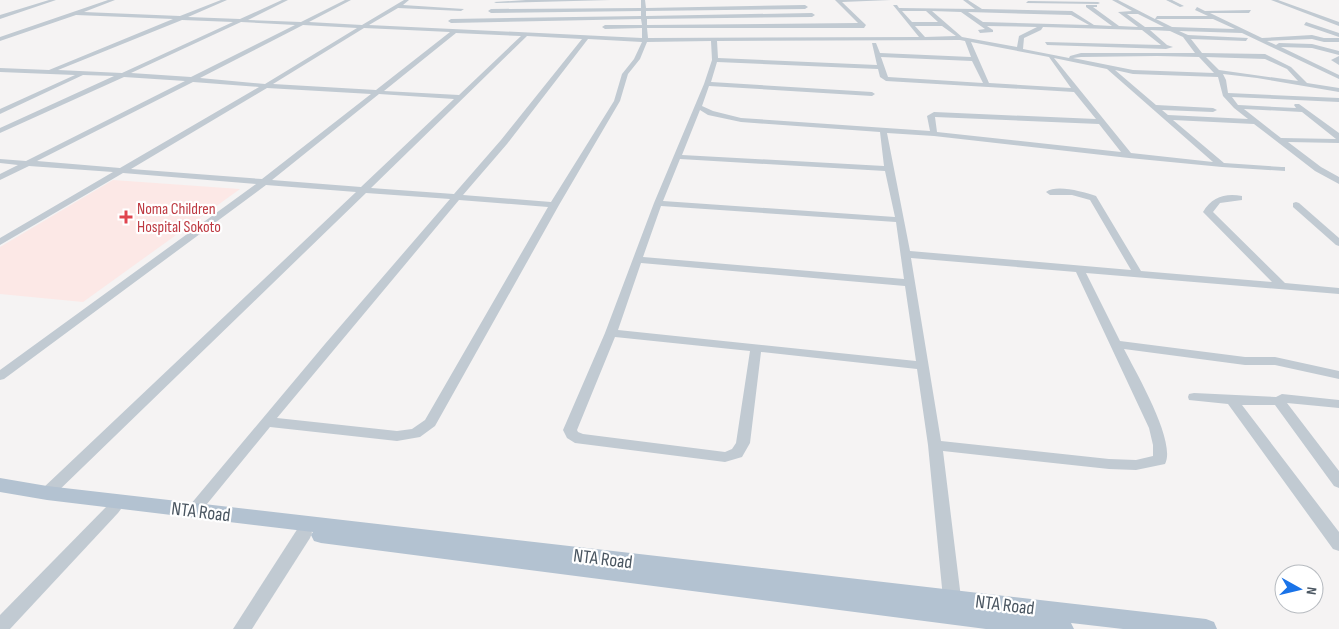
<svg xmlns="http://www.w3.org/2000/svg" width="1339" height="629" font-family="'Sofia Sans Condensed',sans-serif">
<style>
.medical{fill:#fce8e6}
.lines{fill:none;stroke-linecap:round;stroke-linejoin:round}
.minor{fill:#c1cad2;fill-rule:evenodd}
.major{fill:#b3c2d1;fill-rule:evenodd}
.health-dot{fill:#e0444e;stroke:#fff;stroke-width:2}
.labels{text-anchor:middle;stroke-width:4.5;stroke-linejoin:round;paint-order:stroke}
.health-label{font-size:16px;fill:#be3a42;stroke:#fff;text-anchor:start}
.near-street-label{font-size:19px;fill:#4a5661;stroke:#fff}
</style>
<rect width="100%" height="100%" fill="#f5f3f3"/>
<!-- medical -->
<path class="medical" d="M113 180 240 189 83 302 0 294V247Z"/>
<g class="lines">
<!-- minor -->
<g class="minor">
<path d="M49 0H56L0 19V15Z"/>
<path d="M108 0H115L84 12 180 16 221 0H227L188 17 240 19 282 0H288L248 20 301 22 345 0H351L309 22 362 25 404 0H409L403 5 464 9 461 11 398 8 369 25 642 38V28L605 29 602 27 605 25H642L641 19 451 23 448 21 451 19 641 16V11L491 13 488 11 491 9 641 8V0H645L646 8 805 5 808 7 805 9 646 11V16L812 13 815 15 812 17 647 19V25L858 23 835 0H891L842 2 866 25 864 28H647L648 38 919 37 893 5H897L899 8 975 9 963 0H968L982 9 1072 11 1094 25 1112 26 1086 7V5H1097V7H1093L1119 26 1138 27 1118 12 1132 11 1112 0H1118L1155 19 1157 16H1208L1195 10 1197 7 1205 11 1251 10 1249 13H1210L1262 38 1312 35 1324 38H1339V42H1324L1312 39 1267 41 1276 45 1279 43 1312 44 1339 51V55L1312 48 1281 47 1339 75V79L1242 33 1179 31 1188 35 1248 38 1246 41 1191 39 1202 53 1265 54 1291 67 1307 83 1339 88V92L1257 78 1223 74 1226 80 1228 93 1339 98V102L1232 97 1238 105 1296 108 1294 105 1295 104H1299L1339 133V143L1288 142 1321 167 1339 177V184L1315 171 1254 124 1173 120 1224 163 1282 167H1285V171L1222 167 1129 158 934 136 887 133 910 251 1131 270 1090 200 1072 195H1050L1046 192C1057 184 1083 192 1096 196L1141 271 1272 282 1203 212C1212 197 1225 193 1242 196V200L1220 203 1213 212 1285 283 1339 288V294L1086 273 1120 341 1245 357H1275L1339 371V379L1275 365H1245L1124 349C1135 371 1177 442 1165 464L1136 470 1109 469 943 451 961 598 958 603 952 606 946 603 943 598 928 445 917 369 761 352 750 443 742 457 725 462 575 443 567 438 563 430 605 333 654 203 704 84 712 60 711 41 647 42 640 59 628 74 620 101 559 205 435 426 420 437 397 441 270 427 198 515 193 517 188 515 185 511 325 344 450 199 366 193 52 497 47 499 42 497 40 493 42 489 356 192 266 185 4 379 0 380V370L256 184 123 173 0 245V238L113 172 29 166 0 180V174L18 165 0 163V159L26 161 185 81 124 77 0 133V128L114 76 83 75 0 114V109L75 75 0 72V68L49 70 173 19 76 15 0 41V37ZM902 11H926L938 22H912ZM932 11 961 12 985 29 978 30 980 33 993 32V30L987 26 1037 27 1019 36 1017 47 962 37ZM968 12 1071 15 1089 25 983 22ZM1127 14H1138L1164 27H1145ZM1156 19H1213L1235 29 1172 27ZM182 20 233 22 122 73 58 70ZM241 22 295 25 191 77 131 73ZM303 25 357 28 265 84 200 78ZM915 26H942L956 36 925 37ZM1043 27 1142 30 1161 45 1045 42 1047 45 1166 49 1173 47 1167 45 1150 30 1170 31 1183 37 1195 53H1081L1070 56 1069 58 1023 49 1024 38 1041 30ZM364 28 450 32 376 90 273 84ZM456 33 521 36 459 95 384 91ZM527 36 582 39 501 140 454 194 371 188ZM588 39 642 42 634 59 622 74 614 101 551 202 463 195 507 144ZM960 40 965 41 971 57 880 53 876 43H872L877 65 718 58 717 41ZM971 42 1049 57 1071 88 989 83ZM1157 56 1199 57 1214 73 1133 70 1073 58 1081 57ZM881 57 972 61 983 83 888 77ZM1206 57 1265 59 1287 69 1298 81 1219 70ZM1054 58 1107 69 1213 162 1131 153ZM717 62 878 69 880 77 886 81 1074 92 1096 119 934 112 927 116 930 131 741 118 713 111 702 106 709 86 872 96 875 94 872 92 711 82ZM1115 70 1133 74 1218 77 1223 96 1234 108 1248 119 1168 115 1162 110 1213 112 1217 110 1213 108 1156 105ZM193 82 259 87 120 168 37 161ZM267 88 371 94 262 179 131 169ZM379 94 454 99 361 187 272 180ZM1244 109 1302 112 1336 139 1281 138ZM700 110 708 115 741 122 880 132 884 166 682 155ZM935 117 1099 124 1121 152 937 132ZM680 159 885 171 895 217 663 201ZM459 200 548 207 425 420 412 429 397 431 277 418ZM661 206 896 222 904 279 643 257ZM911 258 1076 272 1149 428 1153 445V456L1136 460 1109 459 941 441ZM641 263 905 286 916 361 618 330ZM615 337 750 351 736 443 732 449 725 452 583 434 578 432 577 430Z"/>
<path d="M526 0H611L496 3 494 2Z"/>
<path d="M1166 0H1172L1184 6 1180 7Z"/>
<path d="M1271 0H1278L1339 22V26Z"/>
<path d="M1028 1 1098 2 1100 3 1098 4 1026 3Z"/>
<path d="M1306 22 1339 33V37L1304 25Z"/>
<path d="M1339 56V65L1331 60Z"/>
<path d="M1296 202 1299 203 1339 238V246L1336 245 1293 207V203Z"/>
<path d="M1194 393 1276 397 1282 394 1339 400V408L1287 403 1339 471V488L1334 486 1275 405H1242L1339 532V551L1333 549 1228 404 1189 400 1188 397 1189 394Z"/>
<path d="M113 503 118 505 121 509 118 513 10 629H0V615L108 505Z"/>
<path d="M304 527 310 528 312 533 310 538 252 629H233L298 528Z"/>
</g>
<!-- major -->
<path class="major" d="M0 478 47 486 1206 619 1214 622 1217 629H1123L1071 623 1074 629H986L321 543 314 541 311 535 313 532 47 500 0 492Z"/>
</g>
<!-- markers -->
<path class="health-dot" d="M123.5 209.5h5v5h5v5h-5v5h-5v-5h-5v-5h5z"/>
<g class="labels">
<!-- health labels -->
<g class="health-label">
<text x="137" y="214">Noma Children<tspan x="137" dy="18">Hospital Sokoto</tspan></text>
</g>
<!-- near-street labels -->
<g class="near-street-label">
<text transform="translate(201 511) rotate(7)" y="7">NTA Road</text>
<text transform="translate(603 558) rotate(7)" y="7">NTA Road</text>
<text transform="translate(1005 604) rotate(7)" y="7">NTA Road</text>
</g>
</g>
<!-- north arrow -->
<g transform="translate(1299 589) rotate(98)"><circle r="24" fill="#ffffff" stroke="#b7bbc0"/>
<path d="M0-4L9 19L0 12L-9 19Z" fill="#1a73e8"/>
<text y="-8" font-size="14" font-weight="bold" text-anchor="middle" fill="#4a5661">N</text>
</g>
</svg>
